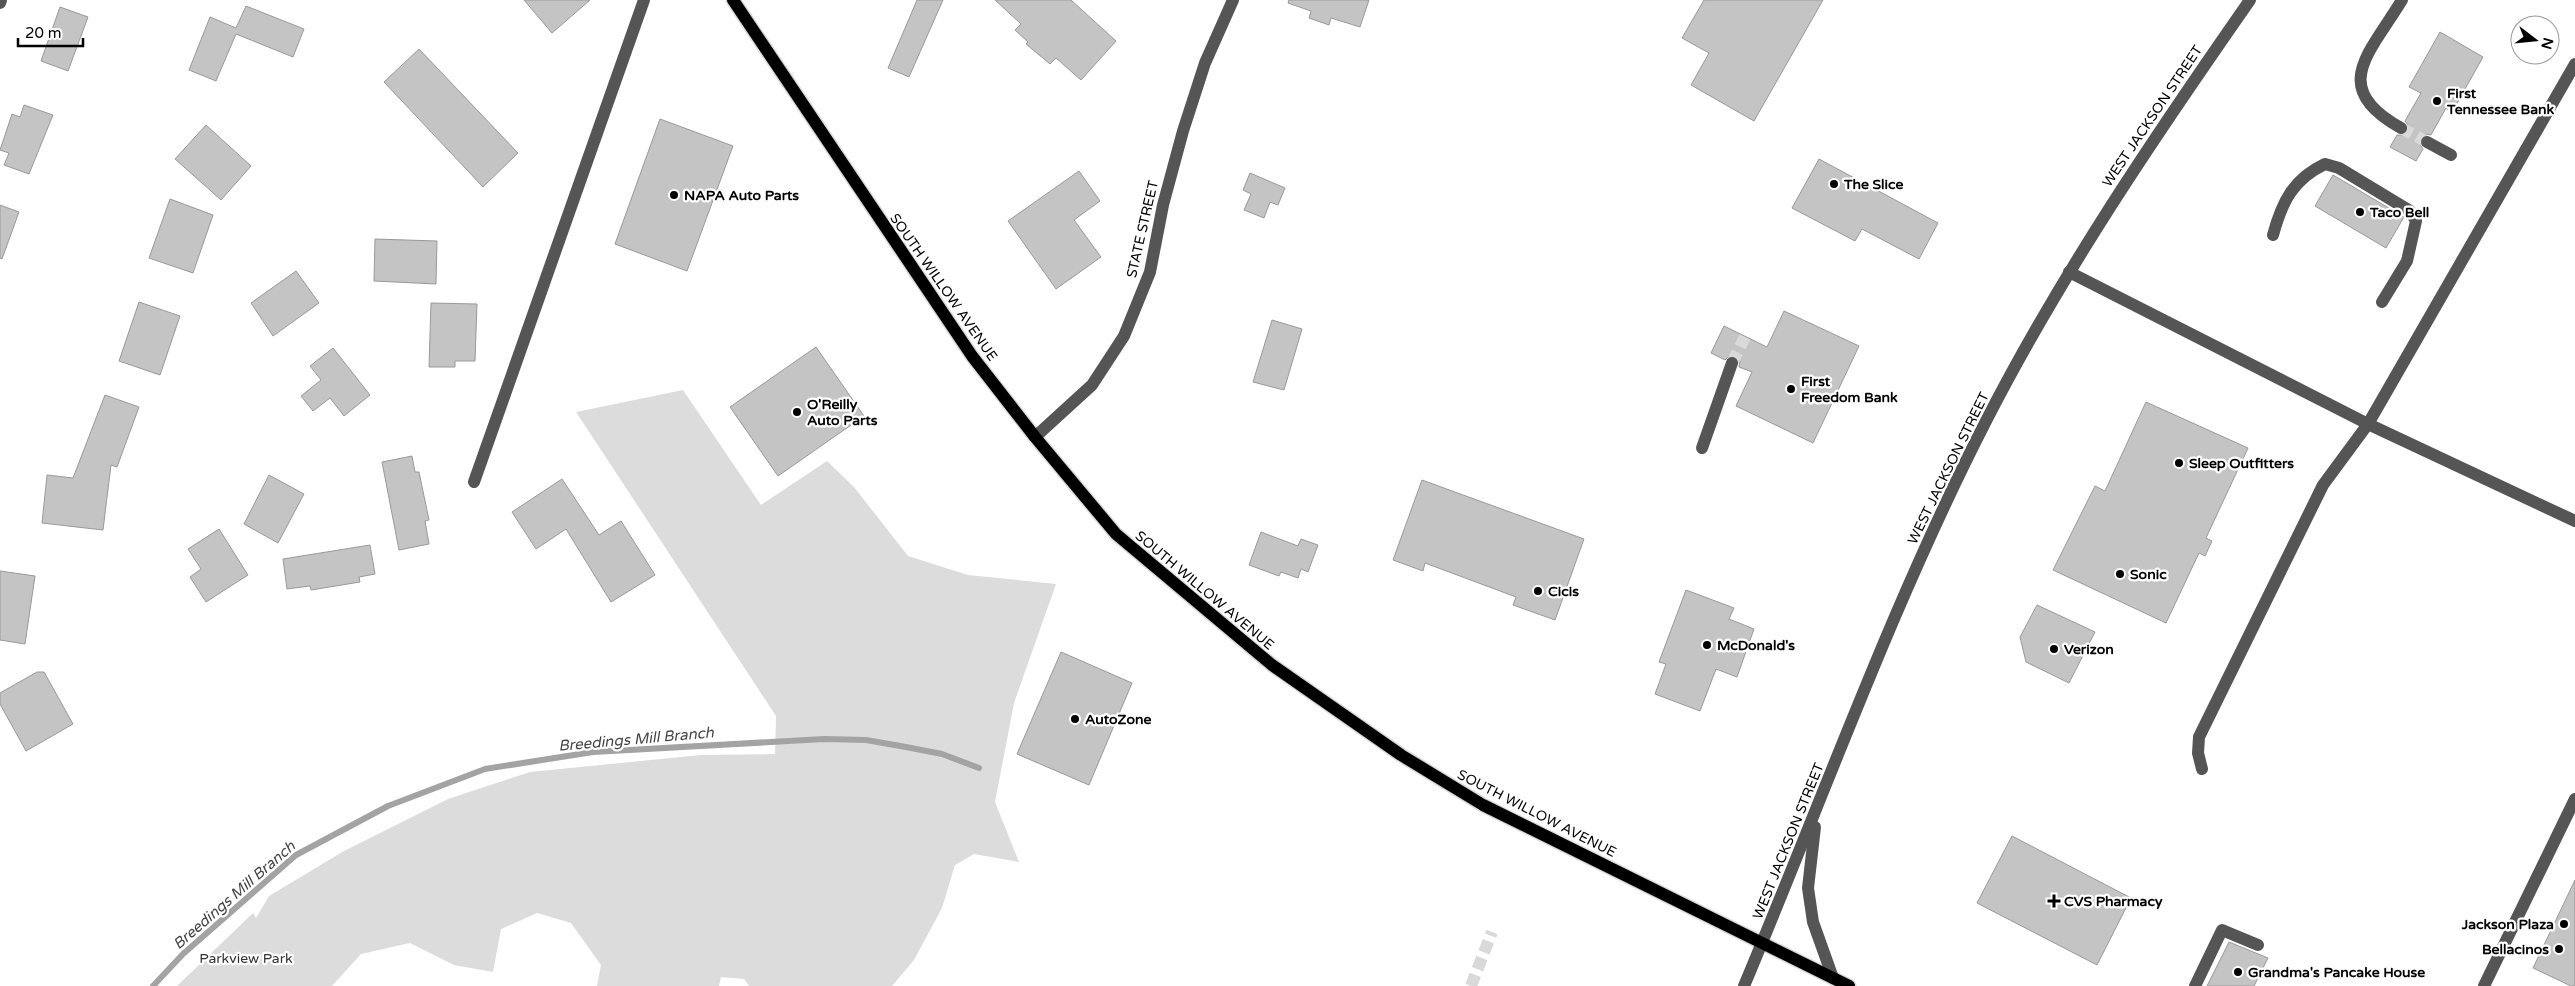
<svg xmlns="http://www.w3.org/2000/svg" width="2575" height="986" font-family="'Varela Round',sans-serif">
<style>
.green{fill:#dcdcdc}
.lines{fill:none;stroke-linecap:round;stroke-linejoin:round}
.stream{stroke:#a3a3a3;stroke-width:6}
.building{fill:#c4c4c4;stroke:#999}
.minor-tunnel{stroke:#d9d9d9;stroke-width:12;stroke-dasharray:12 6;stroke-linecap:butt}
.major-casing{stroke:#dbdbdb;stroke-width:15}
.minor{stroke:#555;stroke-width:12}
.major{stroke:#000;stroke-width:12}
.poi-dot{fill:#000;stroke:#fff;stroke-width:2}
.labels{text-anchor:middle;stroke-width:4.5;stroke-linejoin:round;paint-order:stroke}
.poi-label{font-size:14px;font-weight:bold;fill:#000;stroke:#fff;text-anchor:start}
.street-label{font-size:14px;fill:#000;stroke:#fff}
.park-label{font-size:14px;fill:#333;stroke:#fff}
.water-label{font-size:15px;font-style:italic;fill:#444;stroke:#fff}
</style>
<rect width="100%" height="100%" fill="#fff"/>
<!-- green -->
<path class="green" d="M683 390 761 505 827 461 854 487 908 556 968 575 1056 584 1014 703 995 802 1019 862 974 854 955 865 942 908 914 960 892 986H749L744 979 721 977 719 986H597L601 965 571 923 537 913 501 929 493 972 454 965 410 943 361 954 332 986H177L253 913 256 918 269 896 344 851 448 799 530 772 701 755 775 754 776 716 576 412Z"/>
<g class="lines">
<!-- stream -->
<path class="stream" d="M153 986 183 954 296 855 388 806 485 769 593 752 824 739 866 740 906 747 942 754 979 768"/>
</g>
<!-- building -->
<g class="building">
<path d="M524 0H590L552 33Z"/>
<path d="M917 0H943L909 77 888 68Z"/>
<path d="M995 0H1071L1116 41 1081 80 1056 58 1050 64 1026 44 1028 42 1015 30 1021 24Z"/>
<path d="M1289 0H1369L1360 27 1331 18 1329 25 1309 18 1311 11 1288 3Z"/>
<path d="M1704 0H1823L1754 121 1691 85 1709 53 1682 38Z"/>
<path d="M246 6 304 29 293 57 236 34 216 81 189 70 210 17 236 28Z"/>
<path d="M60 7 88 17 68 71 41 61Z"/>
<path d="M2440 32 2483 57 2452 112 2446 108 2431 135 2426 134 2420 138 2419 143 2423 149 2416 161 2390 147 2397 135H2404L2408 132V125L2405 121 2421 93 2409 87Z"/>
<path d="M419 49 518 153 483 187 384 82Z"/>
<path d="M24 105 53 115 29 174 4 165 9 153 0 150 12 114 20 117Z"/>
<path d="M660 119 733 146 687 271 615 244Z"/>
<path d="M206 125 251 166 221 200 175 159Z"/>
<path d="M1819 159 1938 223 1919 259 1862 229 1855 241 1792 208Z"/>
<path d="M1079 171 1100 201 1074 220 1101 257 1056 289 1008 221Z"/>
<path d="M1250 173 1285 188 1278 205 1270 202 1264 218 1244 210 1251 194 1243 190Z"/>
<path d="M2333 175 2404 217 2386 248 2315 206Z"/>
<path d="M170 199 213 215 193 273 149 258Z"/>
<path d="M0 205 19 212 2 259 0 258Z"/>
<path d="M375 239 437 241 436 284 374 281Z"/>
<path d="M296 271 319 303 273 336 251 303Z"/>
<path d="M139 302 180 316 160 375 119 361Z"/>
<path d="M431 303 477 304 475 361H455V367H429Z"/>
<path d="M1784 311 1859 346 1813 443 1736 406 1752 372 1739 367 1740 361 1735 356 1730 355 1725 360 1711 353 1724 326 1767 347Z"/>
<path d="M1272 320 1302 329 1284 390 1253 382Z"/>
<path d="M816 347 864 416 778 476 730 407Z"/>
<path d="M333 348 370 395 344 416 330 398 313 411 301 396 321 380 310 366Z"/>
<path d="M105 395 139 407 117 467 111 465 103 530 42 523 47 475 73 478Z"/>
<path d="M2146 402 2248 448 2206 538 2212 541 2205 556 2199 553 2166 623 2053 570 2095 486 2105 491Z"/>
<path d="M412 456 415 472H419L429 520 425 521 429 544 399 550 382 462Z"/>
<path d="M269 475 304 494 278 543 244 524Z"/>
<path d="M562 479 599 535 621 521 655 575 611 602 566 529 536 549 512 512Z"/>
<path d="M1422 480 1584 539 1555 620 1513 605 1516 597 1425 563 1423 571 1393 560Z"/>
<path d="M219 529 248 575 206 602 190 577 201 569 188 549Z"/>
<path d="M1261 532 1298 546 1301 539 1318 545 1308 572 1301 569 1298 578 1281 572 1279 576 1249 565Z"/>
<path d="M370 545 375 574 359 577 360 582 311 590 310 586 287 589 283 559Z"/>
<path d="M0 571 35 576 25 644 0 640Z"/>
<path d="M1686 590 1734 608 1729 619 1754 629 1737 677 1716 669 1700 711 1655 694 1666 664 1659 662Z"/>
<path d="M2037 605 2095 632 2069 683 2026 662 2020 637Z"/>
<path d="M1061 652 1132 683 1089 785 1017 754Z"/>
<path d="M37 672H44L73 724 26 751 0 704V693Z"/>
<path d="M2012 836 2131 898 2097 965 1977 903Z"/>
<path d="M2575 880V986H2571L2533 968Z"/>
<path d="M2229 942 2268 958 2254 986H2207Z"/>
</g>
<g class="lines">
<!-- minor-tunnel -->
<g class="minor-tunnel">
<path d="M2401 128 2427 142"/>
<path d="M1732 363 1745 337"/>
<path d="M1471 986 1492 932"/>
</g>
<defs>
<path id="major" d="M733 0 972 356 1035 437 1116 534 1272 665 1401 755 1483 805 1849 986"/>
</defs>
<!-- major casing -->
<use href="#major" class="major-casing"/>
<!-- minor -->
<g class="minor">
<path d="M0 3 1 0"/>
<path d="M2401 128C2328 88 2370 53 2402 0"/>
<path d="M2427 142 2451 155"/>
<path d="M2273 235C2282 202 2293 179 2325 164L2339 168 2410 211 2416 221 2407 261 2382 302"/>
<path d="M2069 272 2368 424 2575 521"/>
<path d="M1035 437 1092 385 1124 336 1150 272 1163 205 1183 131 1205 63 1233 0"/>
<path d="M1702 448 1732 363"/>
<path d="M474 482 644 0"/>
<path d="M2202 769 2198 753 2199 737 2323 485 2368 424 2575 64"/>
<path d="M1815 827 1808 888 1813 922 1833 978"/>
<path d="M1744 986C1823 798 1893 602 1986 421 2062 273 2155 136 2250 0"/>
<path d="M2195 986 2222 930 2258 945"/>
<path d="M2484 986 2575 799"/>
</g>
<!-- major -->
<use href="#major" class="major"/>
</g>
<!-- markers -->
<g class="poi-dot">
<circle cx="2437" cy="101" r="5"/>
<circle cx="1834" cy="184" r="5"/>
<circle cx="674" cy="195" r="5"/>
<circle cx="2360" cy="212" r="5"/>
<circle cx="1791" cy="389" r="5"/>
<circle cx="797" cy="412" r="5"/>
<circle cx="2179" cy="463" r="5"/>
<circle cx="2120" cy="574" r="5"/>
<circle cx="1538" cy="591" r="5"/>
<circle cx="1707" cy="645" r="5"/>
<circle cx="2054" cy="649" r="5"/>
<circle cx="1075" cy="719" r="5"/>
<path d="M2051.5 893.5h5v5h5v5h-5v5h-5v-5h-5v-5h5z"/>
<circle cx="2564" cy="924" r="5"/>
<circle cx="2559" cy="949" r="5"/>
<circle cx="2238" cy="972" r="5"/>
</g>
<g class="labels">
<!-- poi labels -->
<g class="poi-label">
<text x="2447" y="98">First<tspan x="2447" dy="16">Tennessee Bank</tspan></text>
<text x="1844" y="189">The Slice</text>
<text x="684" y="200">NAPA Auto Parts</text>
<text x="2370" y="217">Taco Bell</text>
<text x="1801" y="386">First<tspan x="1801" dy="16">Freedom Bank</tspan></text>
<text x="807" y="409">O'Reilly<tspan x="807" dy="16">Auto Parts</tspan></text>
<text x="2189" y="468">Sleep Outfitters</text>
<text x="2130" y="579">Sonic</text>
<text x="1548" y="596">Cicis</text>
<text x="1717" y="650">McDonald's</text>
<text x="2064" y="654">Verizon</text>
<text x="1085" y="724">AutoZone</text>
<text x="2064" y="906">CVS Pharmacy</text>
<text x="2554" y="929" text-anchor="end">Jackson Plaza</text>
<text x="2549" y="954" text-anchor="end">Bellacinos</text>
<text x="2248" y="977">Grandma's Pancake House</text>
</g>
<!-- street labels -->
<g class="street-label">
<text transform="translate(2152 116) rotate(-56)" y="5">WEST JACKSON STREET</text>
<text transform="translate(1142 229) rotate(-77)" y="5">STATE STREET</text>
<text transform="translate(944 287) rotate(55)" y="5">SOUTH WILLOW AVENUE</text>
<text transform="translate(1948 468) rotate(-64)" y="5">WEST JACKSON STREET</text>
<text transform="translate(1205 590) rotate(40)" y="5">SOUTH WILLOW AVENUE</text>
<text transform="translate(1537 813) rotate(27)" y="5">SOUTH WILLOW AVENUE</text>
<text transform="translate(1788 841) rotate(-68)" y="5">WEST JACKSON STREET</text>
</g>
<!-- park labels -->
<g class="park-label">
<text x="246" y="963">Parkview Park</text>
</g>
<!-- water labels -->
<g class="water-label">
<text transform="translate(636 739) rotate(-5)" y="5">Breedings Mill Branch</text>
<text transform="translate(234 895) rotate(-41)" y="5">Breedings Mill Branch</text>
</g>
</g>
<!-- north arrow -->
<g transform="translate(2535 40) rotate(106)"><circle r="24" fill="#ffffff" stroke="#999999"/>
<path d="M0-4L9 19L0 12L-9 19Z" fill="#000000"/>
<text y="-8" font-size="14" font-weight="bold" text-anchor="middle" fill="#000000">N</text>
</g>
<!-- scale -->
<path d="M18 38v8h65v-8" fill="none" stroke="#000000" stroke-width="2.5"/>
<text x="25" y="38" font-size="15" fill="#000000" stroke="#ffffff" stroke-width="4" paint-order="stroke">20 m</text>
</svg>
